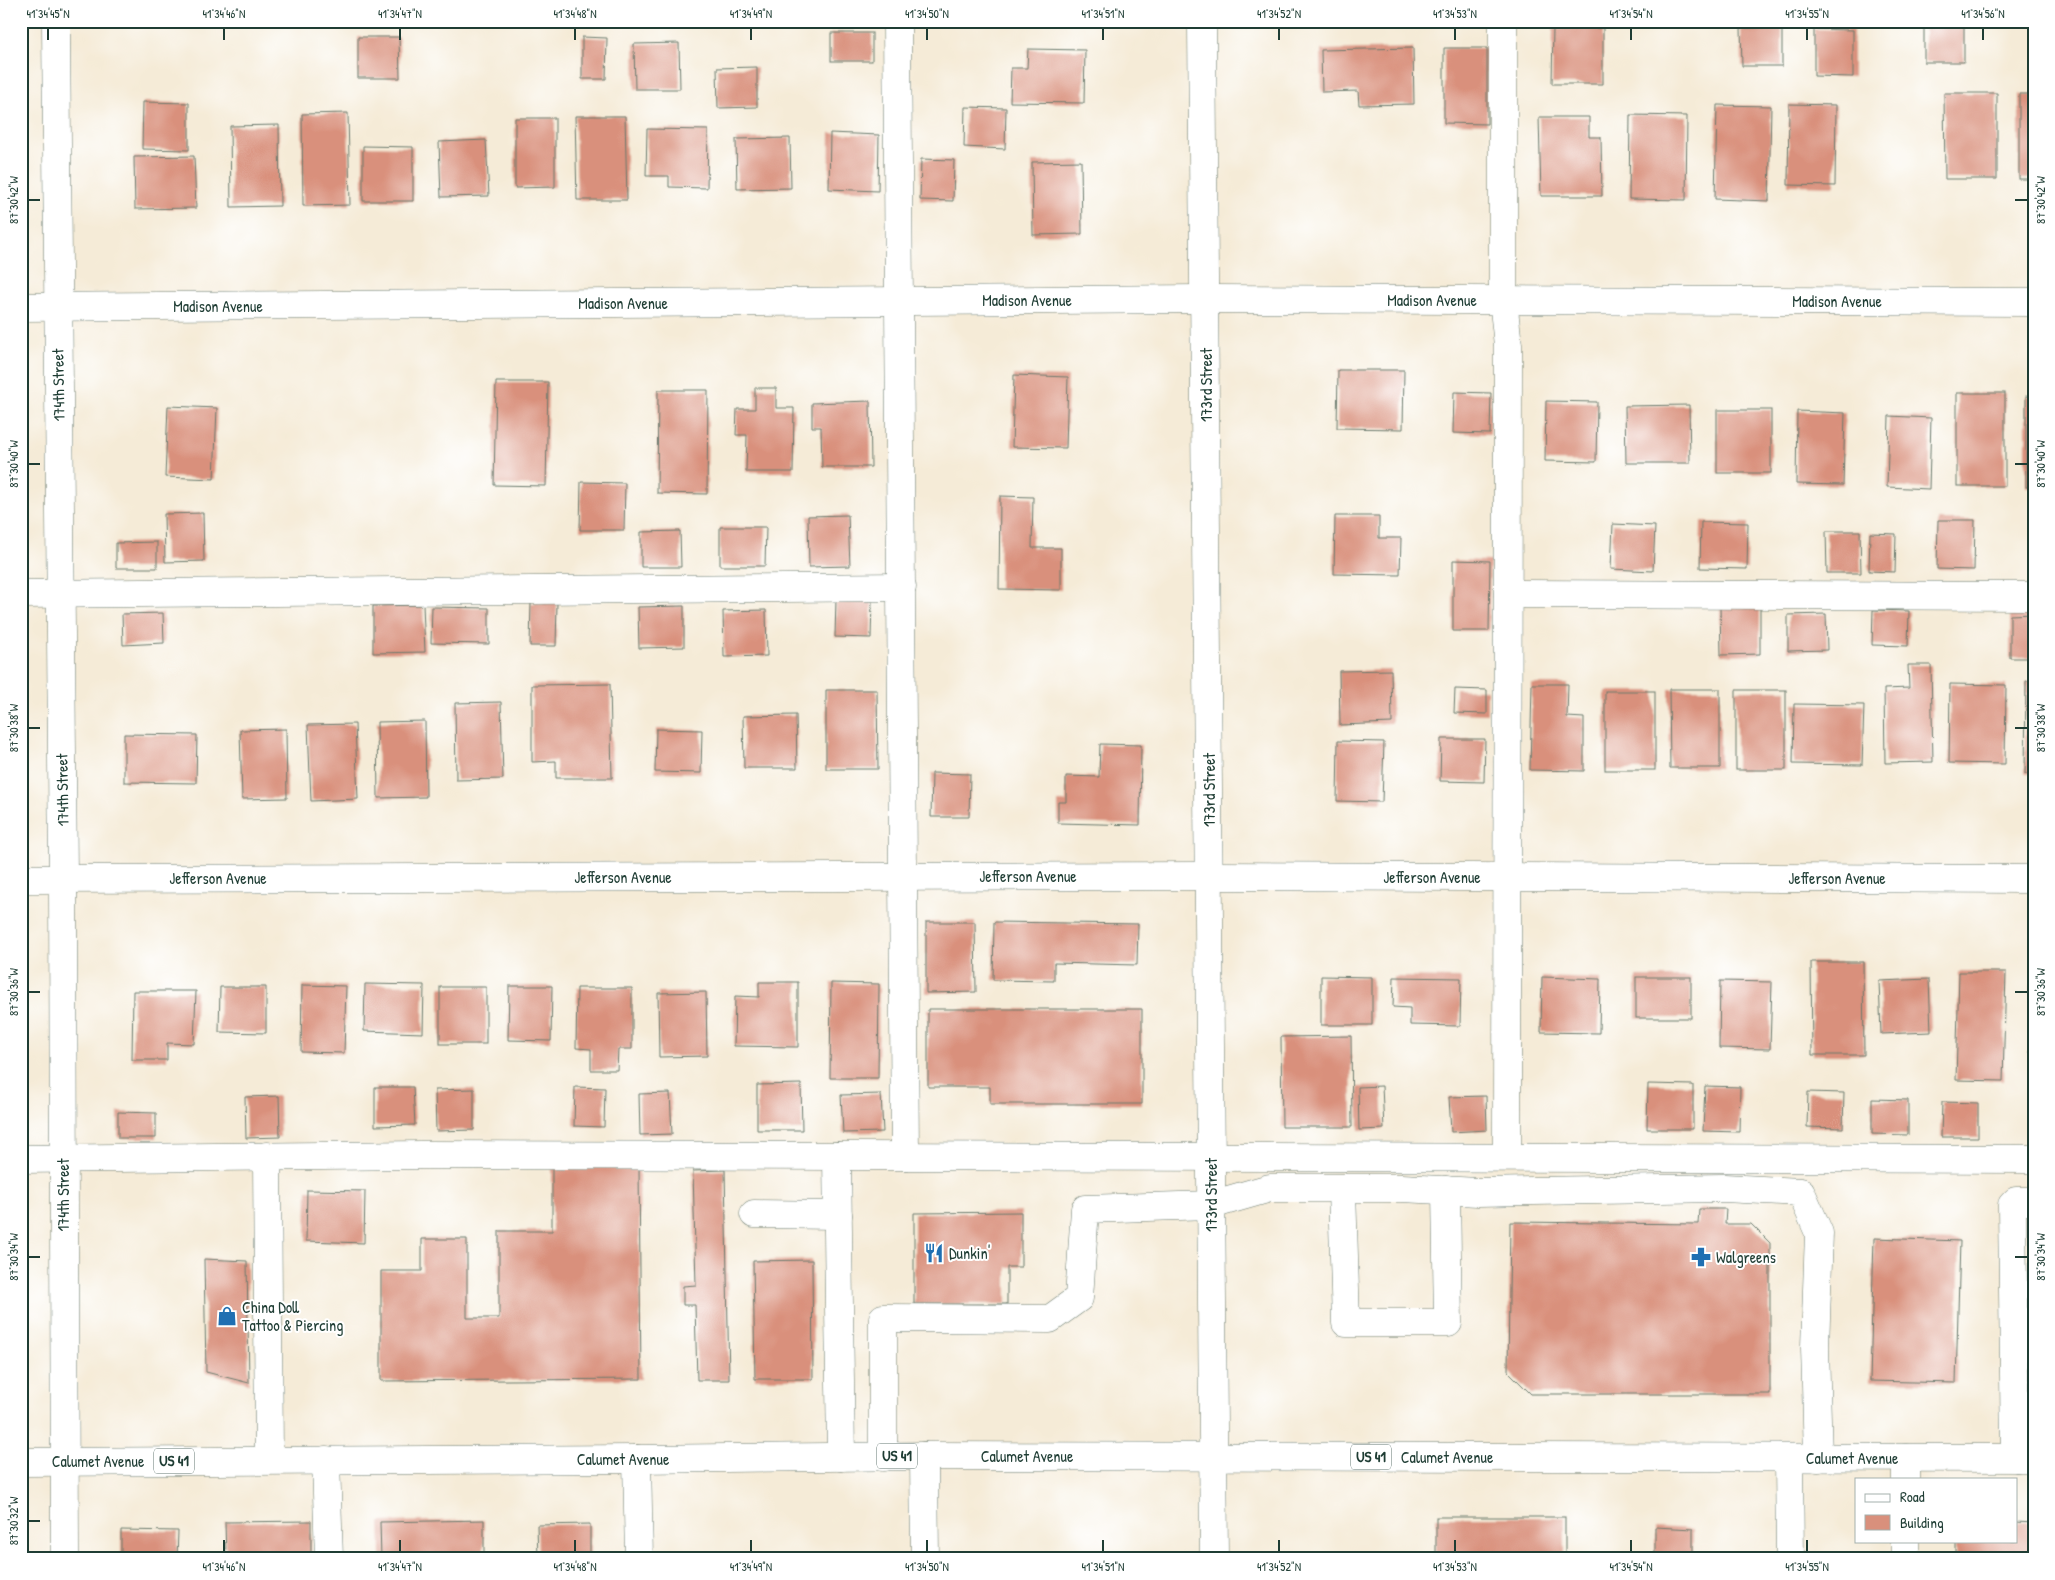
<svg xmlns="http://www.w3.org/2000/svg" width="2055" height="1580" font-family="'Patrick Hand',sans-serif">
<style>
.building{fill:#d9907c}
.lines{fill:none;stroke-linecap:round;stroke-linejoin:round}
.minor-casing{stroke:#6a7a6d;stroke-width:29}
.major-casing{stroke:#6a7a6d;stroke-width:29}
.minor{stroke:#fff;stroke-width:28}
.major{stroke:#fff;stroke-width:28}
.ticks{fill:none;stroke:#1f3d34;stroke-width:2}
.labels{text-anchor:middle;stroke-width:4;stroke-linejoin:round;paint-order:stroke}
.shield{fill:#fff;stroke:#627771;stroke-width:1}
.shield-label{font-size:15px;font-weight:bold;fill:#1f3d34}
.street-label{font-size:16px;fill:#1f3d34;stroke:#fff}
.poi-label{font-size:16px;fill:#1f3d34;stroke:#fff;text-anchor:start}
.neatline{fill:none;stroke:#1f3d34;stroke-width:2}
.ticks-label{font-size:12px;text-anchor:middle;fill:#1f3d34}
</style>
<rect width="100%" height="100%" fill="#fff"/>
<filter id="ink" filterUnits="userSpaceOnUse"><feTurbulence type="fractalNoise" baseFrequency=".02" numOctaves="2"/><feDisplacementMap in="SourceGraphic" scale="10" xChannelSelector="R" yChannelSelector="G"/><feConvolveMatrix kernelMatrix="1 2 1 2 8 2 1 2 1" color-interpolation-filters="sRGB"/></filter>
<filter id="wash" filterUnits="userSpaceOnUse"><feTurbulence type="fractalNoise" baseFrequency=".0096" numOctaves="4" result="noise"/><feDisplacementMap in="SourceGraphic" scale="20" xChannelSelector="R" yChannelSelector="G"/><feGaussianBlur stdDeviation="1.12" result="paint"/><feColorMatrix in="noise" values="0 0 0 0 0 0 0 0 0 0 0 0 0 0 0 0 0 1.4 0 .05"/><feComposite in="paint" operator="in"/></filter>
<g filter="url(#wash)">
<rect width="100%" height="100%" fill="#f5ebd7"/>
<g id="blocks">
<!-- building -->
<g class="building">
<rect x="1924" y="25" width="40" height="37"/>
<path d="M1782 27V66H1742L1741 28Z"/>
<path d="M1553 28H1603V84H1552Z"/>
<path d="M1814 29 1853 30V77L1814 76Z"/>
<rect x="831" y="33" width="41" height="28"/>
<path d="M358 37H399L400 78H358Z"/>
<path d="M582 37 607 38 606 79H582Z"/>
<path d="M679 43 680 89H635L634 44Z"/>
<path d="M1413 48 1414 104 1359 105 1358 91 1322 92 1321 50Z"/>
<path d="M1444 48H1487V124L1444 123Z"/>
<path d="M1028 49 1085 50 1084 103 1010 102 1011 68H1027Z"/>
<path d="M757 67V107L718 108 717 68Z"/>
<path d="M1944 93H1997V179H1945Z"/>
<rect x="2019" y="94" width="15" height="85"/>
<path d="M143 102 189 103V150L142 149Z"/>
<path d="M1789 104 1836 105 1835 186 1788 185Z"/>
<path d="M1717 105 1771 106 1769 201 1715 199Z"/>
<path d="M965 107 1006 108 1005 149 964 147Z"/>
<path d="M348 113 350 205 303 206 302 114Z"/>
<path d="M1630 115 1687 116 1686 200 1629 199Z"/>
<path d="M575 116H625L627 200H577Z"/>
<path d="M1539 117H1589V137H1601L1602 196H1541Z"/>
<path d="M515 118H555V187L515 188Z"/>
<path d="M279 125 280 206 231 207 230 126Z"/>
<path d="M647 129 708 130 707 188 669 187V176H646Z"/>
<path d="M830 133 879 135 878 191 829 189Z"/>
<path d="M790 138 791 188 737 189 736 139Z"/>
<path d="M486 140 489 196 441 197 439 142Z"/>
<path d="M363 146 413 147V201H363Z"/>
<path d="M194 156 196 208 135 209 134 157Z"/>
<path d="M921 159 954 160 953 201 920 200Z"/>
<path d="M1081 161 1082 234 1033 235 1032 162Z"/>
<path d="M1338 370H1404L1403 429 1337 428Z"/>
<path d="M1014 375 1068 377 1066 448 1012 447Z"/>
<path d="M496 382H548L546 486 494 485Z"/>
<path d="M755 388H776V408H794L793 472H746L747 435H736L737 409H755Z"/>
<path d="M658 390H708L707 494 657 493Z"/>
<path d="M1454 392 1491 393 1490 434 1453 433Z"/>
<rect x="1957" y="393" width="48" height="93"/>
<rect x="2026" y="396" width="8" height="91"/>
<path d="M870 401 871 467H822L821 427H812V403Z"/>
<path d="M1546 401 1597 402 1596 462 1545 461Z"/>
<path d="M1689 405 1690 463H1626L1625 406Z"/>
<path d="M168 406 217 408 214 479 165 477Z"/>
<rect x="1717" y="410" width="54" height="63"/>
<path d="M1797 411 1845 413 1843 485 1796 484Z"/>
<path d="M1889 416 1931 418 1929 489 1887 487Z"/>
<path d="M581 482 625 483 624 530H580Z"/>
<path d="M1000 496 1033 497 1032 548H1061V590L999 589Z"/>
<path d="M203 513 204 561 165 562 164 514Z"/>
<path d="M848 515 850 566 809 567 808 516Z"/>
<path d="M1335 516H1379V538H1401L1400 575 1334 574Z"/>
<path d="M1938 520H1975L1974 570 1937 569Z"/>
<path d="M1701 522 1748 523 1747 569 1700 568Z"/>
<path d="M1613 524 1655 526 1653 571 1611 569Z"/>
<path d="M720 527H766L765 566H720Z"/>
<path d="M680 531 681 567H641V532Z"/>
<path d="M1826 531H1860L1861 573H1827Z"/>
<path d="M1870 533 1896 534 1895 572 1869 571Z"/>
<path d="M157 542V568H116V543Z"/>
<path d="M1453 560 1490 561 1489 631H1453Z"/>
<path d="M836 599 872 601 871 638 835 637Z"/>
<path d="M531 603H557L556 646H530Z"/>
<path d="M423 605 425 652 373 653V606Z"/>
<path d="M684 606V647L639 648 638 607Z"/>
<path d="M432 607 489 608V644L431 643Z"/>
<path d="M1720 607H1760V654L1721 655Z"/>
<path d="M766 610 767 656 724 657 723 611Z"/>
<path d="M1873 610 1909 611 1908 646 1872 645Z"/>
<path d="M163 613 164 643 123 645 122 614Z"/>
<path d="M1826 614 1827 650 1788 651V615Z"/>
<path d="M2034 614V658H2010V615Z"/>
<path d="M1908 665H1931L1933 762 1885 763 1884 689 1909 688Z"/>
<path d="M1391 670 1392 723 1340 725 1339 671Z"/>
<path d="M2026 681H2034V774H2025Z"/>
<path d="M610 684 612 778H556V761L532 762V685Z"/>
<path d="M1532 684H1568L1567 717 1584 718V771L1530 770Z"/>
<path d="M1950 684 2006 685 2005 764 1949 763Z"/>
<path d="M1455 689 1487 690V714L1454 713Z"/>
<path d="M1669 689H1720V768H1670Z"/>
<path d="M826 690H877L878 769H826Z"/>
<rect x="1736" y="690" width="50" height="80"/>
<rect x="1605" y="691" width="50" height="79"/>
<path d="M501 702 503 779 456 780 455 703Z"/>
<path d="M1794 704 1864 705 1862 765 1793 764Z"/>
<path d="M796 715 797 768H744L743 716Z"/>
<path d="M425 721 426 797 378 798 377 722Z"/>
<path d="M355 724 358 799 311 801 308 725Z"/>
<path d="M286 729 287 798 242 799 240 730Z"/>
<path d="M656 729 702 730 701 773 655 772Z"/>
<path d="M124 734 197 735 196 783 124 782Z"/>
<path d="M1441 739H1485L1484 782 1440 781Z"/>
<path d="M1338 741 1384 742 1382 802 1337 801Z"/>
<path d="M1100 744 1141 745 1140 825 1058 823V802H1066V776L1099 777Z"/>
<path d="M932 773 970 774 969 817H931Z"/>
<path d="M926 922H975L976 992 926 993Z"/>
<path d="M994 922 1138 924 1137 965 1054 963V981L993 980Z"/>
<path d="M1811 962H1863L1864 1055H1812Z"/>
<path d="M1959 972H2006L2003 1081 1956 1080Z"/>
<path d="M1321 976 1372 977V1025H1321Z"/>
<path d="M1394 977 1461 978 1460 1026 1410 1025V1008L1393 1007Z"/>
<path d="M1542 977 1600 979 1599 1033 1541 1032Z"/>
<rect x="1636" y="977" width="55" height="41"/>
<path d="M1929 979 1931 1032 1881 1034 1879 981Z"/>
<path d="M2031 979H2034V1053H2030Z"/>
<path d="M1720 981 1772 982 1770 1049 1719 1048Z"/>
<path d="M759 982H798V1047L734 1046 735 996 759 997Z"/>
<path d="M831 983 879 984 878 1078H830Z"/>
<path d="M365 984 424 985 423 1033 364 1031Z"/>
<path d="M302 985 346 986 344 1053 301 1052Z"/>
<path d="M509 986H552L551 1041 508 1040Z"/>
<path d="M220 987H266V1033L219 1032Z"/>
<rect x="440" y="987" width="46" height="57"/>
<path d="M577 988H632V1049H618L617 1070H591V1049L576 1048Z"/>
<path d="M133 991H196L194 1044 167 1043V1060H132Z"/>
<path d="M706 992 707 1056 659 1057 658 993Z"/>
<path d="M928 1009H1142V1104H990V1087H928Z"/>
<path d="M1351 1036 1352 1127H1282L1281 1037Z"/>
<path d="M801 1084 802 1130H757V1085Z"/>
<path d="M1648 1084 1693 1085V1129H1647Z"/>
<path d="M1382 1086 1384 1129 1359 1130 1358 1087Z"/>
<path d="M1705 1086 1740 1087 1739 1132 1703 1131Z"/>
<path d="M375 1087H413L415 1125 375 1126Z"/>
<path d="M575 1087 605 1088 604 1127 574 1126Z"/>
<path d="M474 1089V1130L436 1131 435 1090Z"/>
<path d="M1808 1092 1844 1093 1843 1128 1807 1127Z"/>
<path d="M670 1093 672 1134 640 1135 639 1094Z"/>
<path d="M881 1094 883 1132 843 1133 841 1095Z"/>
<path d="M279 1096 280 1137 246 1138 245 1097Z"/>
<path d="M1486 1096 1487 1130 1451 1132 1449 1097Z"/>
<path d="M1872 1099 1908 1100V1135L1872 1134Z"/>
<path d="M1942 1102 1978 1103V1137H1941Z"/>
<path d="M118 1112 156 1113V1138H118Z"/>
<path d="M639 1166 641 1379 381 1381V1271H422V1239H467V1318H499V1231H552V1167Z"/>
<path d="M725 1170 729 1380H697L695 1305H683V1286L696 1285 693 1171Z"/>
<path d="M307 1190 365 1191 364 1243 306 1241Z"/>
<path d="M1699 1209H1726L1725 1224H1751L1770 1243V1394H1531L1508 1371 1510 1222 1698 1224Z"/>
<path d="M1021 1212V1267H1007V1304H914V1213Z"/>
<path d="M1874 1238 1960 1241 1956 1383 1870 1381Z"/>
<path d="M204 1259 247 1261 249 1383 206 1372Z"/>
<path d="M812 1260 813 1379H755L753 1261Z"/>
<rect x="1436" y="1517" width="129" height="42"/>
<path d="M484 1520V1559H381L380 1522Z"/>
<path d="M311 1521V1559H226L225 1522Z"/>
<path d="M2016 1522 2034 1523V1559H1956V1541H2016Z"/>
<path d="M590 1524V1559H538L537 1525Z"/>
<path d="M1655 1527 1693 1529V1559H1655Z"/>
<path d="M121 1530 178 1531 177 1559H121Z"/>
<path d="M1057 1555V1559H1021V1556Z"/>
</g>
</g>
</g>
<g filter="url(#ink)">
<use href="#blocks" fill-opacity="0" stroke="#6a7a6d" stroke-width="1"/>
<g class="lines">
<defs>
<g id="minor">
<path d="M56 21 63 879 65 1559"/>
<path d="M897 21 905 1156"/>
<path d="M1202 21 1214 1559"/>
<path d="M1503 21V300L1508 345 1507 1157"/>
<path d="M21 307 1206 299 2034 302"/>
<path d="M21 594 902 587"/>
<path d="M1508 594 2034 596"/>
<path d="M21 879 1209 876 2034 879"/>
<path d="M267 1156 269 1460"/>
<path d="M837 1156 841 1457"/>
<path d="M21 1159 422 1155 2034 1159"/>
<path d="M1342 1190 1346 1323H1448L1446 1190"/>
<path d="M754 1214 838 1215"/>
<path d="M924 1456 925 1559"/>
<path d="M883 1457V1318L1050 1319 1079 1298 1085 1209 1211 1205 1270 1188H1402L1478 1192 1724 1188 1801 1192 1819 1233 1815 1347 1818 1458"/>
<path d="M1789 1458 1790 1559"/>
<path d="M2015 1458 2012 1205 2016 1201H2034"/>
<path d="M637 1459 639 1559"/>
<path d="M326 1460 329 1559"/>
<path d="M1906 1479V1458"/>
<path d="M1905 1559V1541"/>
</g>
<path id="major" d="M21 1462 637 1459 924 1456 2034 1458"/>
</defs>
<!-- minor casing -->
<use href="#minor" class="minor-casing"/>
<!-- major casing -->
<use href="#major" class="major-casing"/>
<!-- minor -->
<use href="#minor" class="minor"/>
<!-- major -->
<use href="#major" class="major"/>
</g>
</g>
<!-- ticks -->
<path class="ticks" d="M48 28V40M224 28V40M400 28V40M575 28V40M751 28V40M927 28V40M1103 28V40M1279 28V40M1455 28V40M1631 28V40M1807 28V40M1983 28V40M28 200H40M2015 200H2028M28 464H40M2015 464H2028M28 728H40M2015 728H2028M28 992H40M2015 992H2028M28 1257H40M2015 1257H2028M28 1521H40M224 1540V1552M400 1540V1552M575 1540V1552M751 1540V1552M927 1540V1552M1103 1540V1552M1279 1540V1552M1455 1540V1552M1631 1540V1552M1807 1540V1552"/>
<!-- icons -->
<defs>
<symbol id="restaurant-bare" viewBox="-9 -9 18 18"><path d="M-5-6h1v4h1v-4h1v4h1v-4h1v5L-1.5 .5V6h-2V.5L-5-1ZM5-6V6H3V1.5H1.5Q1.5-4 5-6Z" fill="#1f6fb2" stroke="#fff" stroke-width="2.5" paint-order="stroke"/></symbol>
<symbol id="pharmacy-bare" viewBox="-9 -9 18 18"><path d="M-2-6h4v4h4v4h-4v4h-4v-4h-4v-4h4Z" fill="#1f6fb2" stroke="#fff" stroke-width="2.5" paint-order="stroke"/></symbol>
<symbol id="shop-bare" viewBox="-9 -9 18 18"><path d="M-5-2.5h2.3a2.7 3.5 0 0 1 5.4 0H5L5.5 6h-11ZM-1.5-2.5h3a1.5 2.3 0 0 0-3 0Z" fill="#1f6fb2" stroke="#fff" stroke-width="2.5" paint-order="stroke"/></symbol>
</defs>
<g fill-rule="evenodd">
<use href="#restaurant-bare" x="920" y="1239" width="28" height="28"/>
<use href="#pharmacy-bare" x="1687" y="1243" width="28" height="28"/>
<use href="#shop-bare" x="213" y="1302" width="28" height="28"/>
</g>
<g class="labels">
<!-- shield labels -->
<g class="shield">
<rect x="877" y="1443.5" width="40" height="25" rx="4"/>
<rect x="1351" y="1444.5" width="40" height="25" rx="4"/>
<rect x="154" y="1448.5" width="40" height="25" rx="4"/>
</g>
<g class="shield-label">
<text x="897" y="1461">US 41</text>
<text x="1371" y="1462">US 41</text>
<text x="174" y="1466">US 41</text>
</g>
<!-- street labels -->
<g class="street-label">
<text x="1027" y="306">Madison Avenue</text>
<text x="1432" y="306">Madison Avenue</text>
<text x="1837" y="307">Madison Avenue</text>
<text x="623" y="309">Madison Avenue</text>
<text x="218" y="312">Madison Avenue</text>
<text transform="translate(58 385) rotate(-91)" y="6">174th Street</text>
<text transform="translate(1206 385) rotate(-90)" y="6">173rd Street</text>
<text transform="translate(62 790) rotate(-91)" y="6">174th Street</text>
<text transform="translate(1209 790) rotate(-90)" y="6">173rd Street</text>
<text x="1028" y="882">Jefferson Avenue</text>
<text x="623" y="883">Jefferson Avenue</text>
<text x="1432" y="883">Jefferson Avenue</text>
<text x="218" y="884">Jefferson Avenue</text>
<text x="1837" y="884">Jefferson Avenue</text>
<text transform="translate(63 1195) rotate(-90)" y="6">174th Street</text>
<text transform="translate(1211 1195) rotate(-90)" y="6">173rd Street</text>
<text x="1027" y="1462">Calumet Avenue</text>
<text x="1447" y="1463">Calumet Avenue</text>
<text x="1852" y="1464">Calumet Avenue</text>
<text x="623" y="1465">Calumet Avenue</text>
<text x="98" y="1467">Calumet Avenue</text>
</g>
<!-- poi labels -->
<g class="poi-label">
<text x="949" y="1259">Dunkin'</text>
<text x="1716" y="1263">Walgreens</text>
<text x="242" y="1313">China Doll<tspan x="242" dy="18">Tattoo &amp; Piercing</tspan></text>
</g>
</g>
<!-- margin -->
<rect width="2055" height="1580" fill="none" stroke="#fff" stroke-width="55"/>
<!-- legend -->
<rect x="1855" y="1478" width="162" height="65" fill="#ffffff" stroke="#a5b1ae"/>
<rect x="1865" y="1494" width="25" height="8" fill="#ffffff" stroke="#a5b1ae"/>
<text x="1900" y="1502" font-size="15" fill="#1f3d34">Road</text>
<rect x="1865" y="1515" width="25" height="15" fill="#d9907c" stroke="#a5b1ae"/>
<text x="1900" y="1528" font-size="15" fill="#1f3d34">Building</text>
<rect x="28" y="28" width="2000" height="1524" class="neatline"/>
<g class="ticks-label">
<text x="48" y="18">41°34'45"N</text>
<text x="224" y="18">41°34'46"N</text>
<text x="400" y="18">41°34'47"N</text>
<text x="575" y="18">41°34'48"N</text>
<text x="751" y="18">41°34'49"N</text>
<text x="927" y="18">41°34'50"N</text>
<text x="1103" y="18">41°34'51"N</text>
<text x="1279" y="18">41°34'52"N</text>
<text x="1455" y="18">41°34'53"N</text>
<text x="1631" y="18">41°34'54"N</text>
<text x="1807" y="18">41°34'55"N</text>
<text x="1983" y="18">41°34'56"N</text>
<text transform="translate(2041 200) rotate(-90)" y="4">87°30'42"W</text>
<text transform="translate(14 200) rotate(-90)" y="4">87°30'42"W</text>
<text transform="translate(2041 464) rotate(-90)" y="4">87°30'40"W</text>
<text transform="translate(14 464) rotate(-90)" y="4">87°30'40"W</text>
<text transform="translate(2041 728) rotate(-90)" y="4">87°30'38"W</text>
<text transform="translate(14 728) rotate(-90)" y="4">87°30'38"W</text>
<text transform="translate(2041 992) rotate(-90)" y="4">87°30'36"W</text>
<text transform="translate(14 992) rotate(-90)" y="4">87°30'36"W</text>
<text transform="translate(2041 1257) rotate(-90)" y="4">87°30'34"W</text>
<text transform="translate(14 1257) rotate(-90)" y="4">87°30'34"W</text>
<text transform="translate(14 1521) rotate(-90)" y="4">87°30'32"W</text>
<text x="224" y="1571">41°34'46"N</text>
<text x="400" y="1571">41°34'47"N</text>
<text x="575" y="1571">41°34'48"N</text>
<text x="751" y="1571">41°34'49"N</text>
<text x="927" y="1571">41°34'50"N</text>
<text x="1103" y="1571">41°34'51"N</text>
<text x="1279" y="1571">41°34'52"N</text>
<text x="1455" y="1571">41°34'53"N</text>
<text x="1631" y="1571">41°34'54"N</text>
<text x="1807" y="1571">41°34'55"N</text>
</g>
</svg>
